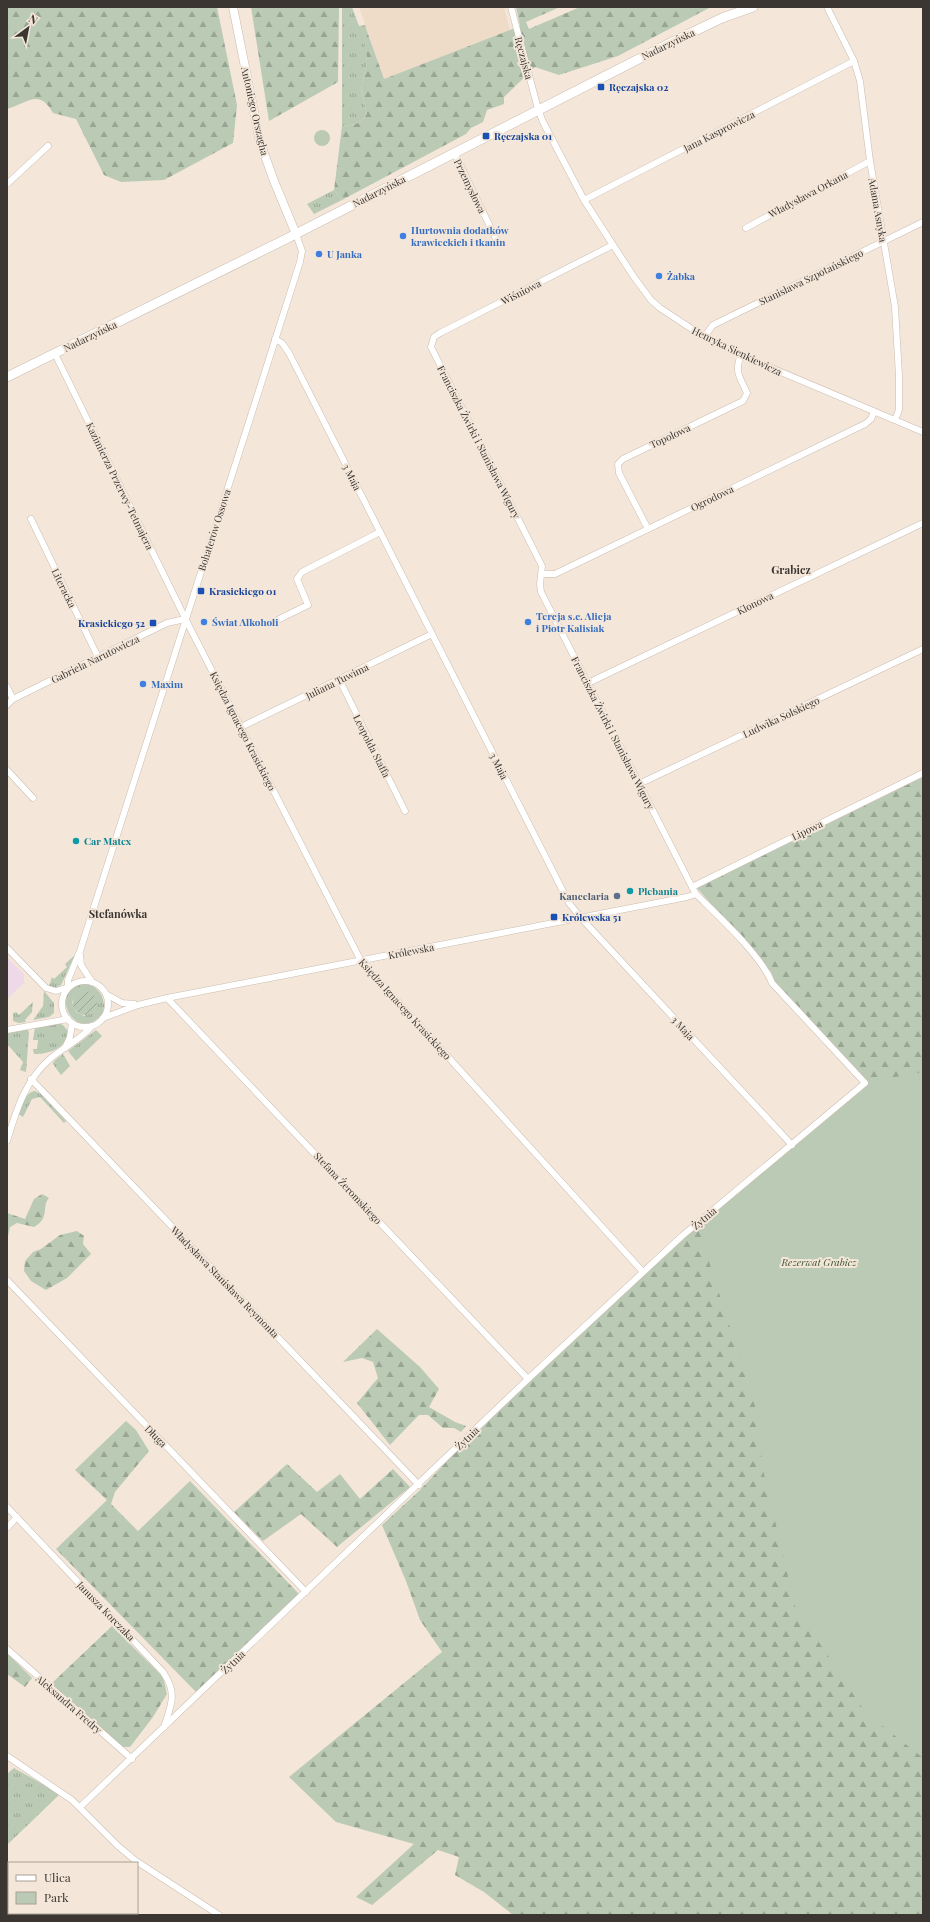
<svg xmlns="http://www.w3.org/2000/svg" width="930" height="1922" font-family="'Playfair Display',serif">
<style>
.built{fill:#eedbc8}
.education{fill:#edd9e8}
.grass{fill:url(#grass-tufts);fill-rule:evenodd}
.forest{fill:url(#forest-firs)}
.park{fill:#bacab4}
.garden{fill:url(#garden-furrows)}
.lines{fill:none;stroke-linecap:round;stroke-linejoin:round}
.minor-casing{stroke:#cabdb0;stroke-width:7}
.tertiary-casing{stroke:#cabdb0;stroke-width:9}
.secondary-casing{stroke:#cabdb0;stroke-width:10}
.minor{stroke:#fff;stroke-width:6}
.tertiary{stroke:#fff;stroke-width:8}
.secondary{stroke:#fff;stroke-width:9}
.transit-dot{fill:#1a4fb4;stroke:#f4e7da;stroke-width:1.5}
.shop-dot{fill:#3f7fe0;stroke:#f4e7da;stroke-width:1.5}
.culture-dot{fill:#0f9aa8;stroke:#f4e7da;stroke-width:1.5}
.service-dot{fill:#5c6f8a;stroke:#f4e7da;stroke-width:1.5}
.labels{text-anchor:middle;stroke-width:4;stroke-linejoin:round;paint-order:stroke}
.street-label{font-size:10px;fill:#3b3631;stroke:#f4e7da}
.transit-label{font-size:10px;font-weight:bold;fill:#164399;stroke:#f4e7da;text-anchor:start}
.shop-label{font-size:10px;font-weight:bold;fill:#366cbe;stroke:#f4e7da;text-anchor:start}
.culture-label{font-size:10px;font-weight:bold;fill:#0d838f;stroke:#f4e7da;text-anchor:start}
.service-label{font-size:10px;font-weight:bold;fill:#4e5e75;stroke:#f4e7da;text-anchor:end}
.park-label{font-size:10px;font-style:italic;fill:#37532c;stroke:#f4e7da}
.neighbourhood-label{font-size:11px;font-weight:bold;fill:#3b3631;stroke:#f4e7da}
</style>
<defs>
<pattern id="grass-tufts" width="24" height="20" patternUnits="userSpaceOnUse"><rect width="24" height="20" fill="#bacab4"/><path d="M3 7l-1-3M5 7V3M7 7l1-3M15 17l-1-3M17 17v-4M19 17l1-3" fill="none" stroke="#98a593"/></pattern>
<pattern id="forest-firs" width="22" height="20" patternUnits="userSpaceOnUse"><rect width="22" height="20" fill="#bacab4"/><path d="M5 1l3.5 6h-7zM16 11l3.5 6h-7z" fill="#98a593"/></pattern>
<pattern id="garden-furrows" width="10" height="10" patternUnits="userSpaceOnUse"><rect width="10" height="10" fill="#bacab4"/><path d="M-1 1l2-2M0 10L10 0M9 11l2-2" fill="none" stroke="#98a593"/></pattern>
</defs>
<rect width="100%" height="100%" fill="#f4e7da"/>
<!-- built -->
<path class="built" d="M359 7H504L510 30 384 79Z"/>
<!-- education -->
<path class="education" d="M7 957 24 974V983L7 999Z"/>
<!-- grass -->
<g class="grass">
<path d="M342 7H352L359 26 365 25 368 34 365 38 367 62 361 89 367 114C361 124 354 125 342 126Z"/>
<path d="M334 190 342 200 314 214 307 204Z"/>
<path d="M75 955 61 985 55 988 49 986 52 977 54 979 67 967 65 964Z"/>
<path d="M80 983C97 982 109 1000 102 1014 76 1045 48 992 80 983ZM85 991 93 995 97 1004 93 1012 84 1016 76 1012 72 1002 76 995Z"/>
<path d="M44 991 54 1003V1013L49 1017 33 1020 43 1006Z"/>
<path d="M33 1002 32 1012 25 1020 26 1022 19 1023 13 1021V1013L16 1012 19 1015Z"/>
<path d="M58 1023 63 1025 68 1031C67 1049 48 1054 34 1054L33 1049H37L38 1040H33L35 1027Z"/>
<path d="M27 1029 29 1032 26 1072 20 1070 23 1062 7 1044V1033Z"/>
<path d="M96 1030 102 1036 76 1061 68 1051Z"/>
<path d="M63 1054 70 1066 61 1075 53 1064 54 1061Z"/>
<path d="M35 1091 41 1094 66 1121 64 1123 40 1097 32 1099 23 1117 19 1114C23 1105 25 1092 35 1091Z"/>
<path d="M14 1768 60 1794 7 1845V1774Z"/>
</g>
<!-- forest -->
<g class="forest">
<path d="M7 7H217L237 105 233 143 164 180 121 182 104 175 76 119 53 113C39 88 28 103 7 109Z"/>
<path d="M251 7H339L338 82 269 121Z"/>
<path d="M516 7H560L526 22 529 29 580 7H711L618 56 559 75 535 67 504 97V104L487 110 483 122 471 128 466 134 342 200 334 190 342 126C354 125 361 124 367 114L361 89 367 62 365 38 368 34 384 79 520 26Z"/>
<path d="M923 777V1915H513L484 1892 455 1875 459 1857 438 1850 372 1905 356 1897 414 1844 336 1822 289 1777 442 1652 420 1620 406 1581 382 1525 419 1491 531 1372 682 1240 869 1085 776 984 771 972 697 888Z"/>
<path d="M42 1194 49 1198C43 1204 47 1213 42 1220 40 1223 37 1225 34 1227L17 1223 10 1227 7 1241V1213L25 1219 34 1199Z"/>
<path d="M77 1231 84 1236 83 1244 91 1254 67 1278 46 1290 31 1281 24 1271 25 1261 33 1252 41 1249 60 1235Z"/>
<path d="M377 1329 420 1367 439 1389 429 1407 455 1422 466 1426 461 1432 454 1428H443L428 1415H419L390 1445 357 1403 378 1378 373 1362 362 1358 343 1362Z"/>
<path d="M126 1421 136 1430 149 1451 115 1492 111 1504 138 1531 190 1481 299 1594 196 1692 56 1549 107 1500 75 1470Z"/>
<path d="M287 1464 317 1492 340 1474 360 1499 393 1469 410 1487 337 1547 301 1514 263 1541 234 1512Z"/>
<path d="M112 1626 163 1677 167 1694 153 1717 130 1747H122L51 1684Z"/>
<path d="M7 1653 32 1678 25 1687 7 1674Z"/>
</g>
<!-- park -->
<g class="park">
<circle cx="322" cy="138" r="8"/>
<path d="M916 1072 923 1075V1758L865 1712 795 1606 764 1474 755 1406 698 1227 869 1084Z"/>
</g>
<!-- garden -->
<circle class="garden" cx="85" cy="1003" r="12"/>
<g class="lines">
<defs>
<g id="minor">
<path d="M511 7 538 109 543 122 584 200 613 245 634 277 651 300 660 308 704 337 741 355 923 432"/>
<path d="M827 7 854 61 860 81 870 161 895 307 899 376V410L895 420"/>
<path d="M454 152 497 241"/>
<path d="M7 184 48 146"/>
<path d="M584 200 854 61"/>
<path d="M746 228 870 161"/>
<path d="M704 337 713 325 923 222"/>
<path d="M275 339 282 343 289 353 569 903 581 918 792 1145"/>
<path d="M55 354 190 628 361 961 643 1272"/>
<path d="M31 519 98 657"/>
<path d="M648 529 619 473 618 464 623 459 743 401 747 393C740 377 734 372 741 355"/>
<path d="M542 574H555L865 424 871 419 874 412"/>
<path d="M269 624 308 605 297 579 302 572 380 532"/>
<path d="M340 681 405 811"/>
<path d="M588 683 923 523"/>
<path d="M7 687 13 699"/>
<path d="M7 705 13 699 167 623 185 619"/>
<path d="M241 727 432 634"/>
<path d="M7 770 33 798"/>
<path d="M639 784 923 649"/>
<path d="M692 887 923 773"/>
<path d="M7 948 46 988 56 991 66 988"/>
<path d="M80 955 81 965 92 982"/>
<circle cx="85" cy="1004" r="23"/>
<path d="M68 986V980L80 951 300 262 302 251 296 234"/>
<path d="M106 994 122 1003 134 1004"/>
<path d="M167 998 528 1379"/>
<path d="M103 1018 138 1005 167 998 687 897 696 894"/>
<path d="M7 1030 68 1019"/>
<path d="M65 1048 70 1037 72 1023"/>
<path d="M31 1079 419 1485"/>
<path d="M7 1141C16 1111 25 1080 51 1058 64 1047 80 1040 92 1026"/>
<path d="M7 1280 306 1592"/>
<path d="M7 1507 163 1672C178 1694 171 1705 164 1727"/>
<path d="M7 1528 17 1517"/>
<path d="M7 1649 132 1759"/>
<path d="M7 1756 72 1800 118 1846 136 1861 219 1915"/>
<path d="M80 1807 528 1379 682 1236 865 1083 772 983C761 955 718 916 696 894L692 887 541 592 540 584 542 566 431 347 434 337 440 333 613 245"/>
</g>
<path id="tertiary" d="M233 7 260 142 274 181 296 234"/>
<path id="secondary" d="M7 377 284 240 668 44 722 18 753 7"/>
</defs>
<!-- minor casing -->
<use href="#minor" class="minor-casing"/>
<!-- tertiary casing -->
<use href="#tertiary" class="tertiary-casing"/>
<!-- secondary casing -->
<use href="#secondary" class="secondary-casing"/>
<!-- minor -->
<use href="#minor" class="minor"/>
<!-- tertiary -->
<use href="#tertiary" class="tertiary"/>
<!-- secondary -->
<use href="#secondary" class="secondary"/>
</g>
<!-- markers -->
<g class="transit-dot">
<rect x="597" y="83" width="8" height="8" rx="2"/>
<rect x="482" y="132" width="8" height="8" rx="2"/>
<rect x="197" y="587" width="8" height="8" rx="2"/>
<rect x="149" y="619" width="8" height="8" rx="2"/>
<rect x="550" y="913" width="8" height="8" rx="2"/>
</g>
<g class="shop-dot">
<circle cx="403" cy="236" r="4"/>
<circle cx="319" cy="254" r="4"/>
<circle cx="659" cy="276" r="4"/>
<circle cx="204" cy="622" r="4"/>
<circle cx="528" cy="622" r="4"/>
<circle cx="143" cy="684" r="4"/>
</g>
<g class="culture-dot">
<circle cx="76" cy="841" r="4"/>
<circle cx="630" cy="891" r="4"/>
</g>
<circle class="service-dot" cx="617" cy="896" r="4"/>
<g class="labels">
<!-- street labels -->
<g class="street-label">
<text transform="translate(668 44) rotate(-26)" y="4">Nadarzyńska</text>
<text transform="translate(524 58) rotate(75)" y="4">Ręczajska</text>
<text transform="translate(255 111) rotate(77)" y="4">Antoniego Orszagha</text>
<text transform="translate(719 131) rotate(-27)" y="4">Jana Kasprowicza</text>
<text transform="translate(470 186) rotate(64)" y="4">Przemysłowa</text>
<text transform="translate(379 191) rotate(-27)" y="4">Nadarzyńska</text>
<text transform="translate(808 194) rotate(-28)" y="4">Władysława Orkana</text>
<text transform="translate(878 210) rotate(80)" y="4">Adama Asnyka</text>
<text transform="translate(811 277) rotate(-26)" y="4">Stanisława Szpotańskiego</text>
<text transform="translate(521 292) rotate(-27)" y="4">Wiśniowa</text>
<text transform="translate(90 336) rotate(-26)" y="4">Nadarzyńska</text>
<text transform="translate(737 351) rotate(26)" y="4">Henryka Sienkiewicza</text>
<text transform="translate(670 436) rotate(-25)" y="4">Topolowa</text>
<text transform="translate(479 442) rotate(63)" y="4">Franciszka Żwirki i Stanisława Wigury</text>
<text transform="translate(352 477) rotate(63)" y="4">3 Maja</text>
<text transform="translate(120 486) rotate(64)" y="4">Kazimierza Przerwy-Tetmajera</text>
<text transform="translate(712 498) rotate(-26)" y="4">Ogrodowa</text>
<text transform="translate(214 530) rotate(-72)" y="4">Bohaterów Ossowa</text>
<text transform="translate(64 588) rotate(64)" y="4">Literacka</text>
<text transform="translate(755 603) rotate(-26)" y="4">Klonowa</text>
<text transform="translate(95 659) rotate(-26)" y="4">Gabriela Narutowicza</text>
<text transform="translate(337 681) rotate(-26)" y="4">Juliana Tuwima</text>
<text transform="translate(781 717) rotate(-25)" y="4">Ludwika Solskiego</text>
<text transform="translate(243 731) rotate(63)" y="4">Księdza Ignacego Krasickiego</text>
<text transform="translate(613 733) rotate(63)" y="4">Franciszka Żwirki i Stanisława Wigury</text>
<text transform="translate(372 746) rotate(63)" y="4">Leopolda Staffa</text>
<text transform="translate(499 766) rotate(63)" y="4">3 Maja</text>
<text transform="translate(807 830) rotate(-26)" y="4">Lipowa</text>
<text transform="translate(411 951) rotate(-11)" y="4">Królewska</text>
<text transform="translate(405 1009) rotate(48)" y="4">Księdza Ignacego Krasickiego</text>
<text transform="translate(683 1028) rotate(47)" y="4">3 Maja</text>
<text transform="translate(348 1188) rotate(47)" y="4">Stefana Żeromskiego</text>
<text transform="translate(704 1218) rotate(-40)" y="4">Żytnia</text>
<text transform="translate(225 1282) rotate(46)" y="4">Władysława Stanisława Reymonta</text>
<text transform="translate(156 1436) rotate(46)" y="4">Długa</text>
<text transform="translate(467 1438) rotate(-44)" y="4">Żytnia</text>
<text transform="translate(106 1611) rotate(46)" y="4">Janusza Korczaka</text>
<text transform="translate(233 1662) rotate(-44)" y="4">Żytnia</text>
<text transform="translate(69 1704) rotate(41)" y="4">Aleksandra Fredry</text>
</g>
<!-- transit labels -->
<g class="transit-label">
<text x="609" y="91">Ręczajska 02</text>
<text x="494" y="140">Ręczajska 01</text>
<text x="209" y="595">Krasickiego 01</text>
<text x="145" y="627" text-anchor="end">Krasickiego 52</text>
<text x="562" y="921">Królewska 51</text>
</g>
<!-- shop labels -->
<g class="shop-label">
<text x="411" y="234">Hurtownia dodatków<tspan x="411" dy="12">krawieckich i tkanin</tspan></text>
<text x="327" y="258">U Janka</text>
<text x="667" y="280">Żabka</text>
<text x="536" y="620">Tercja s.c. Alicja<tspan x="536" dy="12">i Piotr Kalisiak</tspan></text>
<text x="212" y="626">Świat Alkoholi</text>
<text x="151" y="688">Maxim</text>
</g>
<!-- culture labels -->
<g class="culture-label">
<text x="84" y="845">Car Matex</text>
<text x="638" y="895">Plebania</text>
</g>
<!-- service labels -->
<g class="service-label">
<text x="609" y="900">Kancelaria</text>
</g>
<!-- park labels -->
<g class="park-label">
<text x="819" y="1266">Rezerwat Grabicz</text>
</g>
<!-- neighbourhood labels -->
<g class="neighbourhood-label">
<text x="791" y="574">Grabicz</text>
<text x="118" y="918">Stefanówka</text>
</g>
</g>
<!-- border -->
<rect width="930" height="1922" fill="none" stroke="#3b3631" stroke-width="16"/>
<!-- legend -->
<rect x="8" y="1862" width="130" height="52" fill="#f4e7da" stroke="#aaa096"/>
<rect x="16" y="1875" width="20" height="6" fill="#ffffff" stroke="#aaa096"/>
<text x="44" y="1882" font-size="12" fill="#3b3631">Ulica</text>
<rect x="16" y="1892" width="20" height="12" fill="#bacab4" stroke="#aaa096"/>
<text x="44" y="1902" font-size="12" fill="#3b3631">Park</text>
<!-- north arrow -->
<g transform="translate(28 28) rotate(32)" stroke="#f4e7da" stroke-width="3" paint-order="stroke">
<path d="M0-3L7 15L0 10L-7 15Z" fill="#3b3631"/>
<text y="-6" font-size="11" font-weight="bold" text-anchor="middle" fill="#3b3631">N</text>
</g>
</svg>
